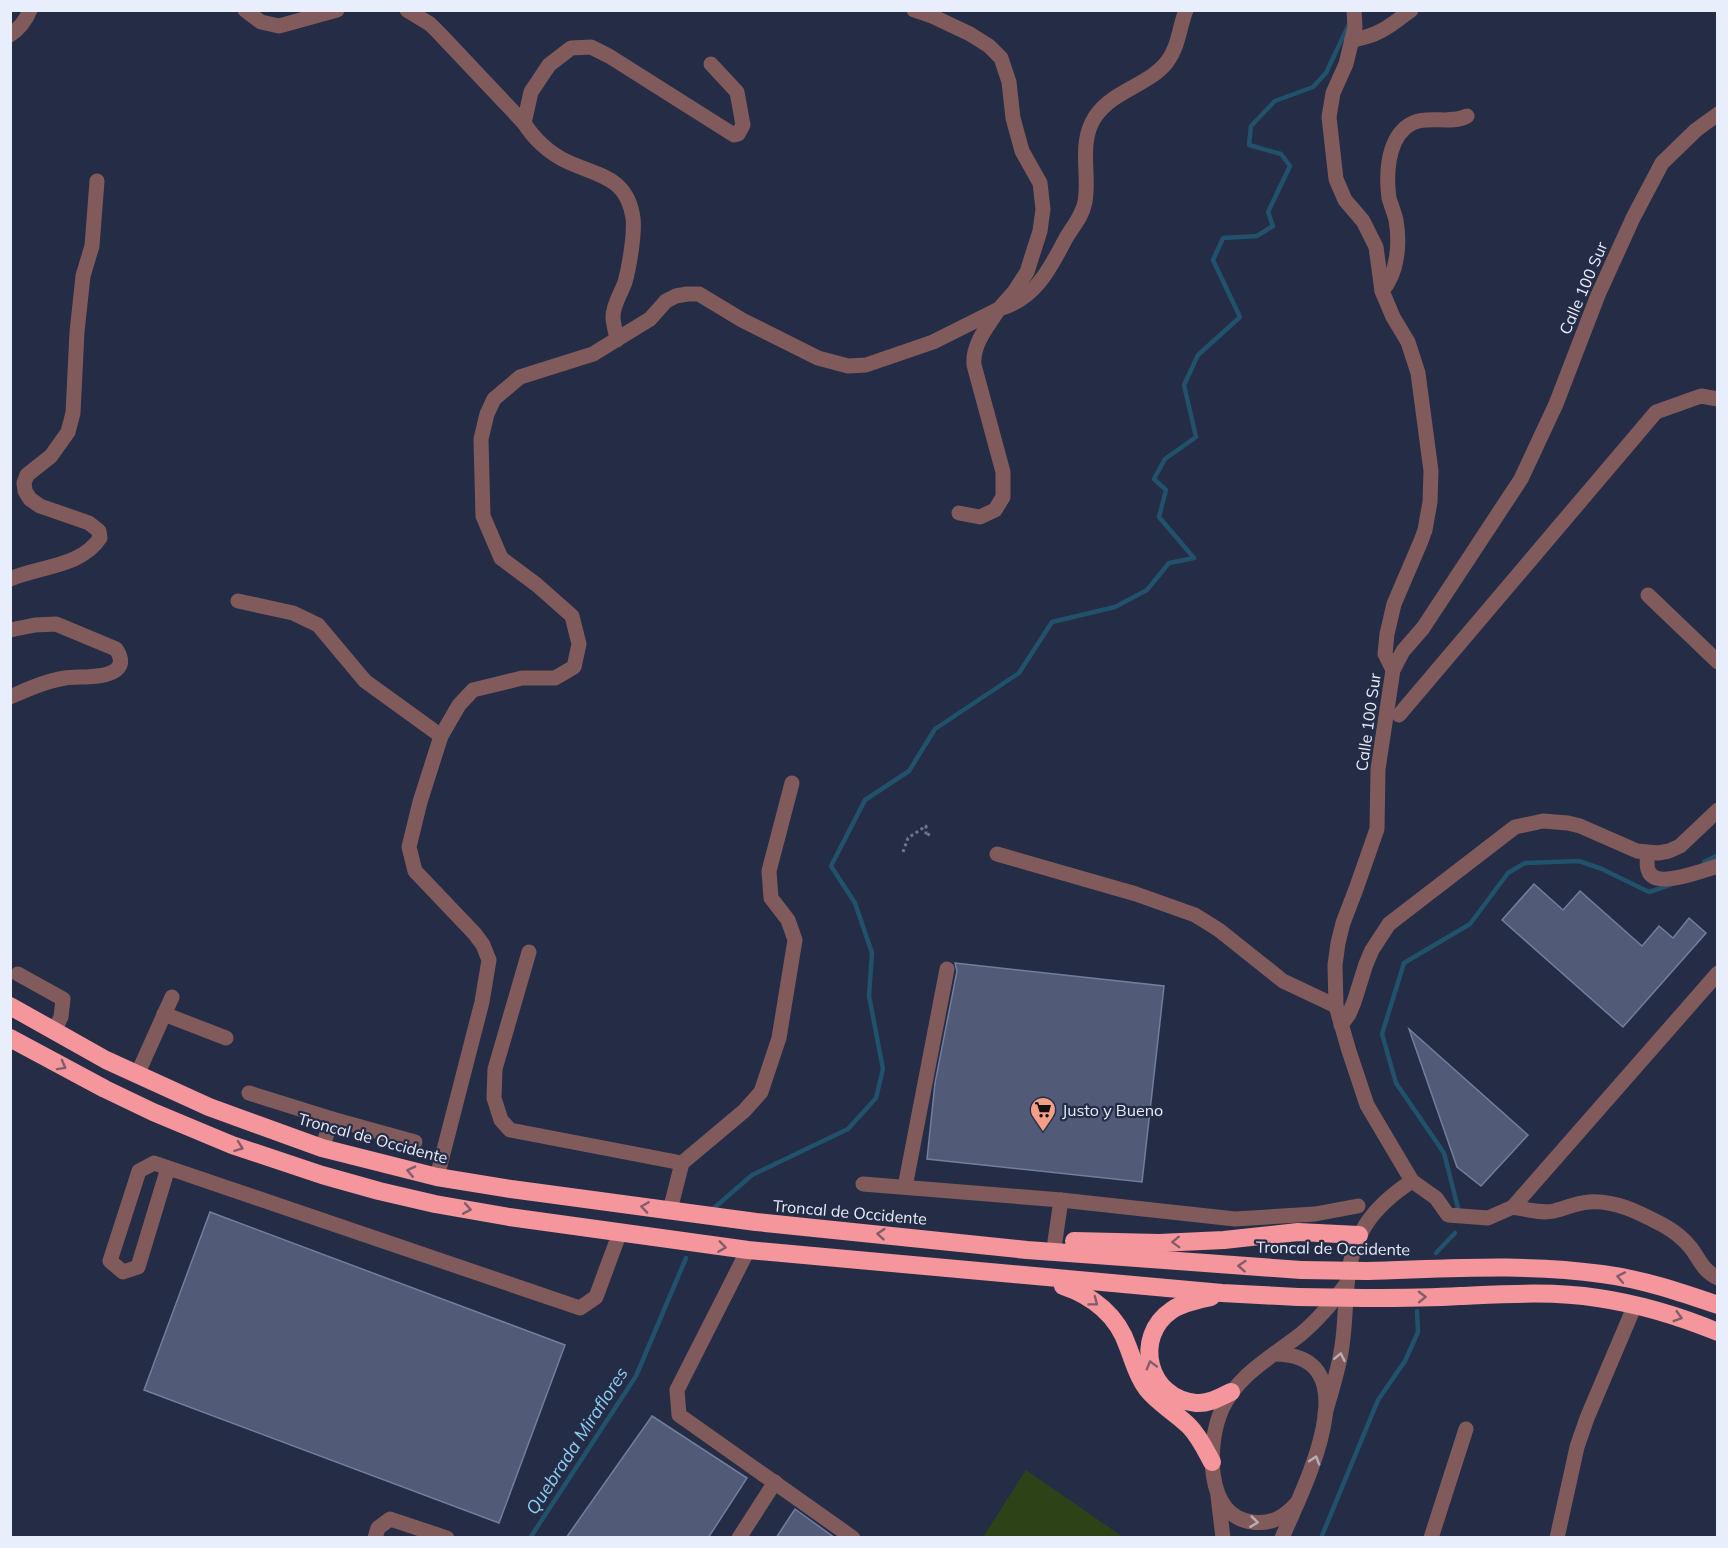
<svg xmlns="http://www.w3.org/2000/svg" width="1728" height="1548" font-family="Mulish,sans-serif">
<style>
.green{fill:#2e4218}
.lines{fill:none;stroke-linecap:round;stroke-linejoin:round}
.stream{stroke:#21516b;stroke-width:4.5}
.building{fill:#515b78;stroke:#737e9c;stroke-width:1.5}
.path{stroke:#6f758b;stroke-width:3;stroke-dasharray:3 3;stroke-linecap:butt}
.minor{stroke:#815b5c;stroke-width:15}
.highway{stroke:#f4969b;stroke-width:18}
.highway-bridge{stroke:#f4969b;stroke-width:18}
.oneway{stroke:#825c6c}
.oneway2{stroke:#baacb4}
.labels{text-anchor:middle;stroke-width:4.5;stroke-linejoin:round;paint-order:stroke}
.street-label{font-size:16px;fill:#e9eefc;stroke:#242c46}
.poi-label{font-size:16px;fill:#e9eefc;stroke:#242c46;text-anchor:start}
.water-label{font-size:18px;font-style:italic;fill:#8ccdf3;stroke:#242c46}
</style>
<rect width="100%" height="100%" fill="#242c46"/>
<!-- green -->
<path class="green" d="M1026 1470 1123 1537H983Z"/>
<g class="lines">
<!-- stream -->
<g class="stream">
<path d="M1704 862 1718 855"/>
<path d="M1458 1208 1444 1153 1396 1083 1382 1034 1404 963 1470 924 1508 873 1525 863 1579 861 1602 869 1649 892 1670 885"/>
<path d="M713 1209 752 1175 848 1129 876 1098 883 1069 869 996 872 953 855 903 831 866 865 800 909 771 935 729 1019 673 1052 622 1115 607 1147 590 1169 563 1194 558 1159 517 1166 490 1154 479 1165 459 1196 437 1184 385 1198 355 1240 317 1213 260 1223 238 1257 236 1273 226 1268 212 1290 166 1281 154 1249 145 1251 126 1275 101 1313 87 1326 73 1349 24"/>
<path d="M1436 1253 1455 1233"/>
<path d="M530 1538 636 1376 686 1258"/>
<path d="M1321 1538 1378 1400 1405 1361 1418 1332 1417 1311"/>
</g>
</g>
<!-- building -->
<g class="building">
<path d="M1534 884 1563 910 1580 891 1642 946 1659 926 1673 938 1689 918 1706 933 1623 1027 1502 920Z"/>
<path d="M955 963 1164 986 1142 1182 927 1159 935 1083 957 971Z"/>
<path d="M1409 1029 1528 1135 1481 1186 1457 1167Z"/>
<path d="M210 1212 565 1345 499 1523 144 1390Z"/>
<path d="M652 1416 747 1478 708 1538H566Z"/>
<path d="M795 1509 835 1538H776Z"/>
</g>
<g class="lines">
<!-- path -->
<path class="path" d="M903 852 908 838 926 826V836L931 833"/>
<!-- minor -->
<g class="minor">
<path d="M245 10 261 22 279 26 337 10"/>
<path d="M407 10 430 24 439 33 524 123C534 139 550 154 568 162 599 176 627 177 633 218 635 233 629 268 625 282 621 294 613 304 613 317 613 324 616 332 617 340"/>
<path d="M1354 10 1355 27 1346 64 1333 93 1329 117 1336 179 1345 200 1363 221 1376 247 1382 291"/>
<path d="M10 35C19 29 26 20 30 10"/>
<path d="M1352 40C1379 36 1390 26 1411 10"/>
<path d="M1718 114 1696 130 1662 163 1633 218 1598 295 1556 404 1521 479 1423 628 1403 651 1393 670 1378 769 1377 829 1356 889 1343 923 1338 943 1335 965 1336 1006 1349 1051 1367 1105 1412 1181 1436 1198 1448 1215 1488 1218 1513 1207 1718 973"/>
<path d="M524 123 531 92 549 65 571 48 591 47 609 56 734 135 738 134 743 125 737 92 711 64"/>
<path d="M959 513 980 517 995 510 1003 497V472L974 365C972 344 988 326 999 309 1035 299 1050 269 1066 238 1073 226 1082 217 1085 202 1090 174 1078 143 1095 117 1113 90 1148 86 1167 62 1179 46 1179 28 1186 10"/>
<path d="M10 579C40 566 81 567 100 538L99 531 89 523 40 506 30 499 25 491 24 483 27 475 51 456 68 432 73 413 77 332 83 276 92 246 97 181"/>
<path d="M1648 595 1718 662"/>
<path d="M238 601 293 613 318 625 365 681 441 736"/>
<path d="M10 630 35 625 56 624 116 649C120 655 124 664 116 670 105 679 78 676 65 678 46 681 28 689 10 697"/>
<path d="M1393 670 1385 654 1387 634 1394 604 1421 541 1425 530 1430 502 1431 471 1418 373 1408 342 1393 317 1382 291C1398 273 1400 243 1396 220 1394 212 1391 205 1389 198 1386 176 1387 144 1405 128 1424 112 1448 126 1467 116"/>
<path d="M1399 715 1656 412 1701 396 1718 399"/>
<path d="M1648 853C1647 859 1646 867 1649 872 1657 889 1704 870 1718 866"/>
<path d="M997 854 1136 894 1195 915 1219 930 1283 981 1336 1006"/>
<path d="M529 952 495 1069 494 1098 501 1120 510 1130 682 1163"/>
<path d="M18 974 63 999 61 1017 54 1031"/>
<path d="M164 1014 226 1038"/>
<path d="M1341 1025 1349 1014 1354 1002 1366 964 1372 950 1389 924 1515 827 1543 821 1568 823 1580 826 1637 851 1658 853 1669 851 1680 846 1718 810"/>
<path d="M137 1075 172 997"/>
<path d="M249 1093 332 1119 322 1148"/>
<path d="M332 1119 415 1142"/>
<path d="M168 1168 138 1267 123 1272 110 1261 139 1171 154 1163 580 1308 596 1297 620 1232"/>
<path d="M437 1177 482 1002 489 960 483 945 475 934 415 871 409 847 420 802 441 736 459 705 473 690 522 678H555L574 667 579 644 572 616 537 585 501 558 483 516 481 439 487 414 494 399 520 377 593 354 650 319 666 301 676 296 687 294H699L742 320 818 358 848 366 866 365 933 342 999 309 1014 292 1027 272 1040 231 1043 209 1040 183 1022 151 1013 118 1009 82 1001 58 989 46 970 34 932 16 914 10"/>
<path d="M863 1184 1061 1200 1055 1241"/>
<path d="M905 1187 947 969"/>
<path d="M1061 1200 1235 1219 1315 1214 1358 1206"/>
<path d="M1513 1207C1525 1209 1541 1214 1554 1211 1566 1208 1576 1203 1589 1202 1616 1200 1640 1213 1663 1225 1674 1231 1683 1238 1691 1248 1700 1260 1703 1271 1718 1278"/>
<path d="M670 1210 682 1163 744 1111 761 1092 779 1038 795 940 788 920 771 898 769 871 792 783"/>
<path d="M748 1250 677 1390 679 1415 853 1538"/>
<path d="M1274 1354C1375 1354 1301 1492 1282 1538"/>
<path d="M1325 1414C1331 1392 1339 1369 1342 1346 1345 1327 1345 1306 1347 1286 1351 1236 1371 1208 1412 1181"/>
<path d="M1218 1496 1223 1538"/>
<path d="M1296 1504C1284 1517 1271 1525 1252 1522 1204 1516 1207 1442 1222 1409 1238 1374 1272 1357 1301 1334 1319 1319 1333 1302 1347 1283"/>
<path d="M375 1538 378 1528 390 1519 447 1538"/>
<path d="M739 1538 775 1482"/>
<path d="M1431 1538 1466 1429"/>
<path d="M1557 1538 1577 1447 1587 1418 1635 1305"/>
</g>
<!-- highway -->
<g class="highway">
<path d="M10 1006 106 1060 209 1107 322 1148 437 1177 511 1189 756 1222 1027 1250 1301 1270"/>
<path d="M10 1038 105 1089 153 1112 232 1145 322 1175 379 1191 435 1204 509 1217 748 1250 1222 1293 1298 1297"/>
<path d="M1074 1241 1159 1243 1224 1240 1298 1232 1359 1235"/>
<path d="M1367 1271C1445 1269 1524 1263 1602 1274 1642 1279 1680 1292 1718 1305"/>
<path d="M1063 1286C1093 1296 1118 1316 1128 1347 1134 1362 1137 1376 1147 1389 1159 1404 1176 1413 1189 1426 1199 1436 1205 1449 1212 1462"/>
<path d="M1211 1297C1198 1300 1182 1303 1172 1310 1132 1337 1148 1399 1196 1403 1209 1404 1220 1397 1231 1392"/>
<path d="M1364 1298C1396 1298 1428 1298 1460 1296 1506 1294 1553 1291 1598 1298 1639 1304 1679 1316 1718 1332"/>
</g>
<!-- highway-bridge -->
<g class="highway-bridge">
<path d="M1301 1270 1367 1271"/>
<path d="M1298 1297 1364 1298"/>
</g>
</g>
<!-- one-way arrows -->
<defs><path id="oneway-chevron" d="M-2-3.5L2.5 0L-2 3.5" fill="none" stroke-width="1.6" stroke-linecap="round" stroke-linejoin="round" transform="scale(1.5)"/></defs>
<g class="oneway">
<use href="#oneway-chevron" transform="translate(62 1066) rotate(29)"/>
<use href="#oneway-chevron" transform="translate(239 1147) rotate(20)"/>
<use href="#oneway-chevron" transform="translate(411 1171) rotate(-167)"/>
<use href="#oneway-chevron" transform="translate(645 1207) rotate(-172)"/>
<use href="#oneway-chevron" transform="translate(467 1209) rotate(10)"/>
<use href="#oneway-chevron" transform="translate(881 1234) rotate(-175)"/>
<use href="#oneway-chevron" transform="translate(1176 1242) rotate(178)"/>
<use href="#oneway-chevron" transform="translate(722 1247) rotate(8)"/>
<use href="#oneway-chevron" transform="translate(1242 1266) rotate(-176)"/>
<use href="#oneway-chevron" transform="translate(1621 1277) rotate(-169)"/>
<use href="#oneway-chevron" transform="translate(1422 1297) rotate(-1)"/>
<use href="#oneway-chevron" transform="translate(1094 1302) rotate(37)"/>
<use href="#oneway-chevron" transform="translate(1678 1317) rotate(16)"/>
<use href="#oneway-chevron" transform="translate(1151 1365) rotate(-106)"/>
</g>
<g class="oneway2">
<use href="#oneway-chevron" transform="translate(1340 1357) rotate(-78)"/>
<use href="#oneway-chevron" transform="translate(1315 1460) rotate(-73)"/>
<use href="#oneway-chevron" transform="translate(1254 1522) rotate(7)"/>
</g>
<!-- icons -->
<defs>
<symbol id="supermarket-pin" viewBox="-11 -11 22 30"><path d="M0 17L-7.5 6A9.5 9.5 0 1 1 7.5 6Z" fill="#f49e88" stroke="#242c46"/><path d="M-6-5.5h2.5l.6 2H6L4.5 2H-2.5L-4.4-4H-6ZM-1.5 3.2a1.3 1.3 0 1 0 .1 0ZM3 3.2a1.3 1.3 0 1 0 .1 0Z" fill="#111"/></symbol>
</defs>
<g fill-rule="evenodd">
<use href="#supermarket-pin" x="1028" y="1095" width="30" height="40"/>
</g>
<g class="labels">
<!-- street labels -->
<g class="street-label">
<text transform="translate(1583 288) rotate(-67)" y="6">Calle 100 Sur</text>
<text transform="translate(1368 722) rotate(-82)" y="6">Calle 100 Sur</text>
<text transform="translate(373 1138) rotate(15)" y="6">Troncal de Occidente</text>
<text transform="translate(850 1212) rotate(5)" y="6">Troncal de Occidente</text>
<text transform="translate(1333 1248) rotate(1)" y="6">Troncal de Occidente</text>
</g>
<!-- poi labels -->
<g class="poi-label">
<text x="1062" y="1116">Justo y Bueno</text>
</g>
<!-- water labels -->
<g class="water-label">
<text transform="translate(577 1441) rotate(-57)" y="6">Quebrada Miraflores</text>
</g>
</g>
<!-- border -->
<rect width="1728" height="1548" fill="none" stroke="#e9eefc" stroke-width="24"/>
</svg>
